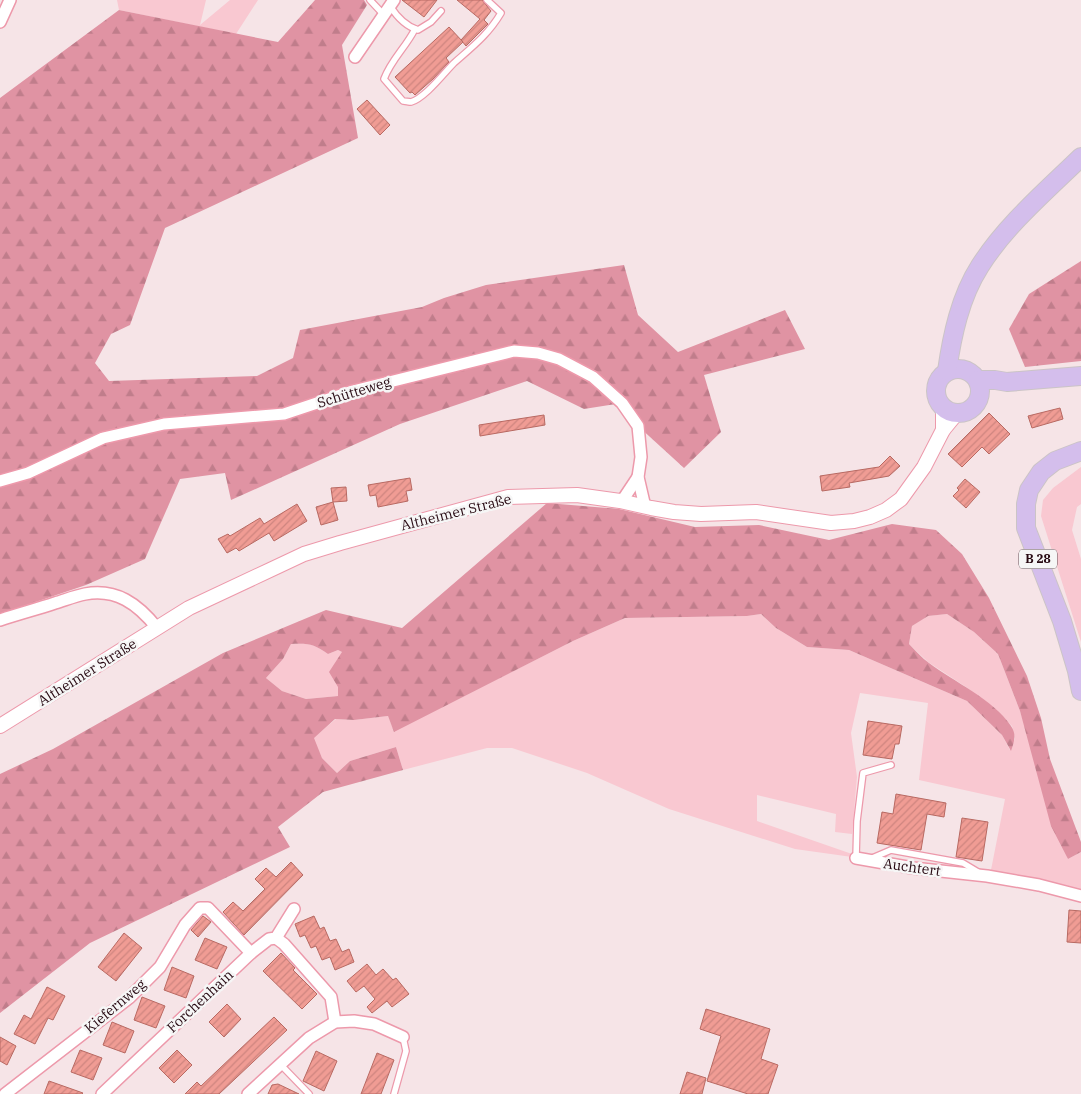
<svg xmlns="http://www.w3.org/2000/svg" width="1081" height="1094" font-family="'IBM Plex Serif',serif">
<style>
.grass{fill:#f9c8d1}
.forest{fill:url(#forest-firs);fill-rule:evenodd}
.building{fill:url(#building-hatch);stroke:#b86962}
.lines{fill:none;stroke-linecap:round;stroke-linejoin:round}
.service-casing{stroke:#ed99ab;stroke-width:8}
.minor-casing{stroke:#ed99ab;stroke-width:14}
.tertiary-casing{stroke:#ed99ab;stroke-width:16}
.primary-casing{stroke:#cbc4c6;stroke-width:20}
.service{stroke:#fff;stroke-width:5.5}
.minor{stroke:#fff;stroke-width:11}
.tertiary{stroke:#fff;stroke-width:14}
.primary{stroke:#d4beec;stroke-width:18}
.labels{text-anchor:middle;stroke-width:5;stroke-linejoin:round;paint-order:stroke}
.shield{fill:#f6f6f6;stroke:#655056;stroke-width:1}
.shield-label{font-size:12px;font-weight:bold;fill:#270912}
.street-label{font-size:14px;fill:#270912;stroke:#f6f6f6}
</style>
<defs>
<pattern id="forest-firs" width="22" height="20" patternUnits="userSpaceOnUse" patternTransform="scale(1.25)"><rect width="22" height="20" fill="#e093a3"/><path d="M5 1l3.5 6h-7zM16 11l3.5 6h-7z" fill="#c07d8b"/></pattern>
<pattern id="building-hatch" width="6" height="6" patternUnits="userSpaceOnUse" patternTransform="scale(1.25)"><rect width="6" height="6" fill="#f09c94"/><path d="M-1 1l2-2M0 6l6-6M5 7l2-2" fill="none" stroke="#ce857f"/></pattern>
</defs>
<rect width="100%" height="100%" fill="#f6e4e7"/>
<!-- grass -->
<g class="grass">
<path d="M117 0H206L200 25 230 0H258L236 34 119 10Z"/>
<path d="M1081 467V504L1077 507 1072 530 1081 559V642L1041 516 1043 500 1053 488Z"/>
<path d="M761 614 776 628 807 647 849 650 967 701 1002 735 1010 750 1015 739 1012 726 994 709 966 687 928 662 909 644 912 626 927 616 947 614 974 632 998 654 1020 711 1068 859 1081 852V893L990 875 1005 799 919 780 928 703 860 693 851 733 857 777 852 834 835 832 836 814 757 795V821L852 854V857L795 849 669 809 587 773 512 748H487L403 770 396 747 350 761 337 773 322 758 313 738 336 719 354 720 388 716 394 731 573 641 625 618 747 616Z"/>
<path d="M291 644C308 643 314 644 328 654L338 650 342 652 338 696 306 699 282 691 266 678 283 659Z"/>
</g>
<!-- forest -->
<g class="forest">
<path d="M315 0H364L367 5 342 45 358 138 165 228 130 325 111 334 95 363 109 381 257 376 293 358 300 330 422 307 444 298 486 285 624 265 638 315 678 352 785 310 805 349 704 375 721 432 684 468 638 426 622 403 584 409 527 381 400 424 231 500 225 473 180 479 145 559 86 585 0 614V98L119 10 278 42Z"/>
<path d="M1081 261V361L1025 367 1009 329 1029 294Z"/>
<path d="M547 503 619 509 695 527 759 525 829 540 892 524 936 530 962 554 989 598 1027 676 1041 718 1050 759 1081 842V852L1068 859 1051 826 1020 711 998 654 974 632 947 614 928 616 912 626 909 644C916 651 922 658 929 663 954 682 993 699 1011 726 1017 735 1014 742 1011 751L1002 735 967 701 849 650 807 647 776 628 761 614 747 616 625 618 573 641 394 732 388 716 354 720 335 719 314 738 322 758 337 773 350 761 396 747 403 770 323 792 278 827 290 847 90 943 0 1013V774L53 749 223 653 326 610 402 628ZM291 644C308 643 314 644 328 654L338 650 342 652 329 672 338 687V696L306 699 282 691 266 678 283 659Z"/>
</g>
<!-- building -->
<g class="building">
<path d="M402 0H437L424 17Z"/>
<path d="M457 0H482L491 11 484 20 488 24 466 46 461 40 480 19Z"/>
<path d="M449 27 463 42 446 58 449 62 433 79 415 95 412 92 410 93 395 77Z"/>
<path d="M367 100 390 125 380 135 357 109Z"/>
<path d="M1060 408 1063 419 1032 428 1028 416Z"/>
<path d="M989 413 1010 434 989 454 982 447 962 467 948 454Z"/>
<path d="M544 415 545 425 480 436 479 425Z"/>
<path d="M890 456 900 466 889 476 849 483 850 487 822 491 820 476 879 467Z"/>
<path d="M410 478 412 490 406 491 408 501 378 507 376 495 370 496 368 485Z"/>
<path d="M965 479 980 492 966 508 953 496 959 490 957 488Z"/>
<path d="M346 487 347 501 333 502 331 488Z"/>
<path d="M333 502 338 520 321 525 316 507Z"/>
<path d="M297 504 307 521 274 541 269 533 239 551 236 548 227 553 218 539 228 534 230 536 260 518 264 524Z"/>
<path d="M868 721 902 726 899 744H895L892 759 863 755Z"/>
<path d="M896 794 946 803 944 817 927 814 921 850 877 843 882 812 893 814Z"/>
<path d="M962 818 988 822 982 861 956 857Z"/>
<path d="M291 862 303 875 244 935 223 912 233 902 243 911 265 889 255 879 266 868 276 877Z"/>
<path d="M1069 910 1081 911V943L1067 942Z"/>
<path d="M203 916 211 922 198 937 191 930Z"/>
<path d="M314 916 320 929 324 927 330 941 336 939 342 952 349 949 354 962 335 970 330 957 322 960 316 946 311 948 305 935 300 937 295 924Z"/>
<path d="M124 933 142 948 116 981 98 967Z"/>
<path d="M205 938 227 947 217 969 195 960Z"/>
<path d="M281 953 295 968 293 970 317 994 302 1009 263 971Z"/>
<path d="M367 964 376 975 383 969 393 980 396 978 409 994 392 1007 387 1001 372 1013 367 1007 375 999 364 986 356 992 347 981Z"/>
<path d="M172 967 194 976 186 998 164 990Z"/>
<path d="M47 987 65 996 53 1020 48 1018 35 1044 14 1034 24 1015 31 1019Z"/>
<path d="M142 997 165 1006 156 1028 134 1020Z"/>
<path d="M227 1004 241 1019 224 1037 209 1022Z"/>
<path d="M706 1009 770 1029 761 1059 778 1065 768 1094H748L707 1081 721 1036 700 1029Z"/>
<path d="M274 1017 287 1030 219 1094H185L197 1082 201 1086Z"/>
<path d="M112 1022 134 1031 125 1053 103 1045Z"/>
<path d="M0 1037 16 1046 7 1065 0 1061Z"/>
<path d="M80 1050 102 1058 93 1080 71 1072Z"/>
<path d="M177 1050 192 1065 174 1083 159 1068Z"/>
<path d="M316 1051 337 1061 324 1091 303 1081Z"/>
<path d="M377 1053 394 1060 381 1094H361Z"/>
<path d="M687 1072 706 1078 702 1094H680Z"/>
<path d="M49 1081 83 1093 82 1094H44Z"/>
<path d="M278 1084 299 1094H268L272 1085Z"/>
</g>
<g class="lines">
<defs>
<g id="service">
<path d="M370 0 384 15"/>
<path d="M390 6C397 17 405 26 418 30L431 22 441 11"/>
<path d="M415 29C406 47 391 60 384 79L403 101C405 101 409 102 411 102 425 98 444 73 454 63 472 47 488 35 501 13L487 0"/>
<path d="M856 858 857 821 863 773 891 765"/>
<path d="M870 859 891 850 963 863 978 872"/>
<path d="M280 1064 309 1094"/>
<path d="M394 1094 406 1051 403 1037"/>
</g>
<g id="minor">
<path d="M0 22 10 0"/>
<path d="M355 57 394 0"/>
<path d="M0 481 28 473 103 438 164 424 284 414 353 391 514 351 538 353 559 359 593 377 622 403 638 426 641 457 638 477 645 507"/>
<path d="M622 501 638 477"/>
<path d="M0 620C18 614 37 609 55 603 65 600 75 596 85 594 116 588 138 604 157 628"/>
<path d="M856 858 913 868 987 876 1039 885 1081 896"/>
<path d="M276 938 284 944 331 997 335 1022"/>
<path d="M5 1094 129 998 160 967 185 925 200 908H208L251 953"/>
<path d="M102 1094 251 953 269 939 276 938 294 909"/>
<path d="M248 1094 309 1038 335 1022 354 1021 374 1024 403 1037"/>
</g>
<g id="tertiary">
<path d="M943 430V408"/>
<path d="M0 726 189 608 270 570 304 554 340 543 508 497 577 495 620 501 651 508 674 512 701 514 756 512 831 523 854 521 870 517 886 510 901 499 924 467 943 430 957 413"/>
</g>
<g id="primary">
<circle cx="958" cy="391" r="22"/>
<path d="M947 371C952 336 960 297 980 266 1006 225 1046 191 1081 157"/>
<path d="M978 380H995L1007 382 1081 376"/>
<path d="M1081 451 1055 461 1041 472 1029 490 1026 504V528L1062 621 1077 671 1081 691"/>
</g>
</defs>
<!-- service casing -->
<use href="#service" class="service-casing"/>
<!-- minor casing -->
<use href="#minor" class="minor-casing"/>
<!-- tertiary casing -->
<use href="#tertiary" class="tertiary-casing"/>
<!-- primary casing -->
<use href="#primary" class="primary-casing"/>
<!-- service -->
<use href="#service" class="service"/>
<!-- minor -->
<use href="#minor" class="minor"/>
<!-- tertiary -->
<use href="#tertiary" class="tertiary"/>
<!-- primary -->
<use href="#primary" class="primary"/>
</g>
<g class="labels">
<!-- shield labels -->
<rect class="shield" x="1019" y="549.5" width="38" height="19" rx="4"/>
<g class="shield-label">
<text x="1038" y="563">B 28</text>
</g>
<!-- street labels -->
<g class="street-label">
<text transform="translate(354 392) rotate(-17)" y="5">Schütteweg</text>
<text transform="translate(456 512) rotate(-14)" y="5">Altheimer Straße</text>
<text transform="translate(87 672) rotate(-32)" y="5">Altheimer Straße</text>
<text transform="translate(912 867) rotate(8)" y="5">Auchtert</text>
<text transform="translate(200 1001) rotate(-43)" y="5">Forchenhain</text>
<text transform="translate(115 1006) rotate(-40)" y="5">Kiefernweg</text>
</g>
</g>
</svg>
